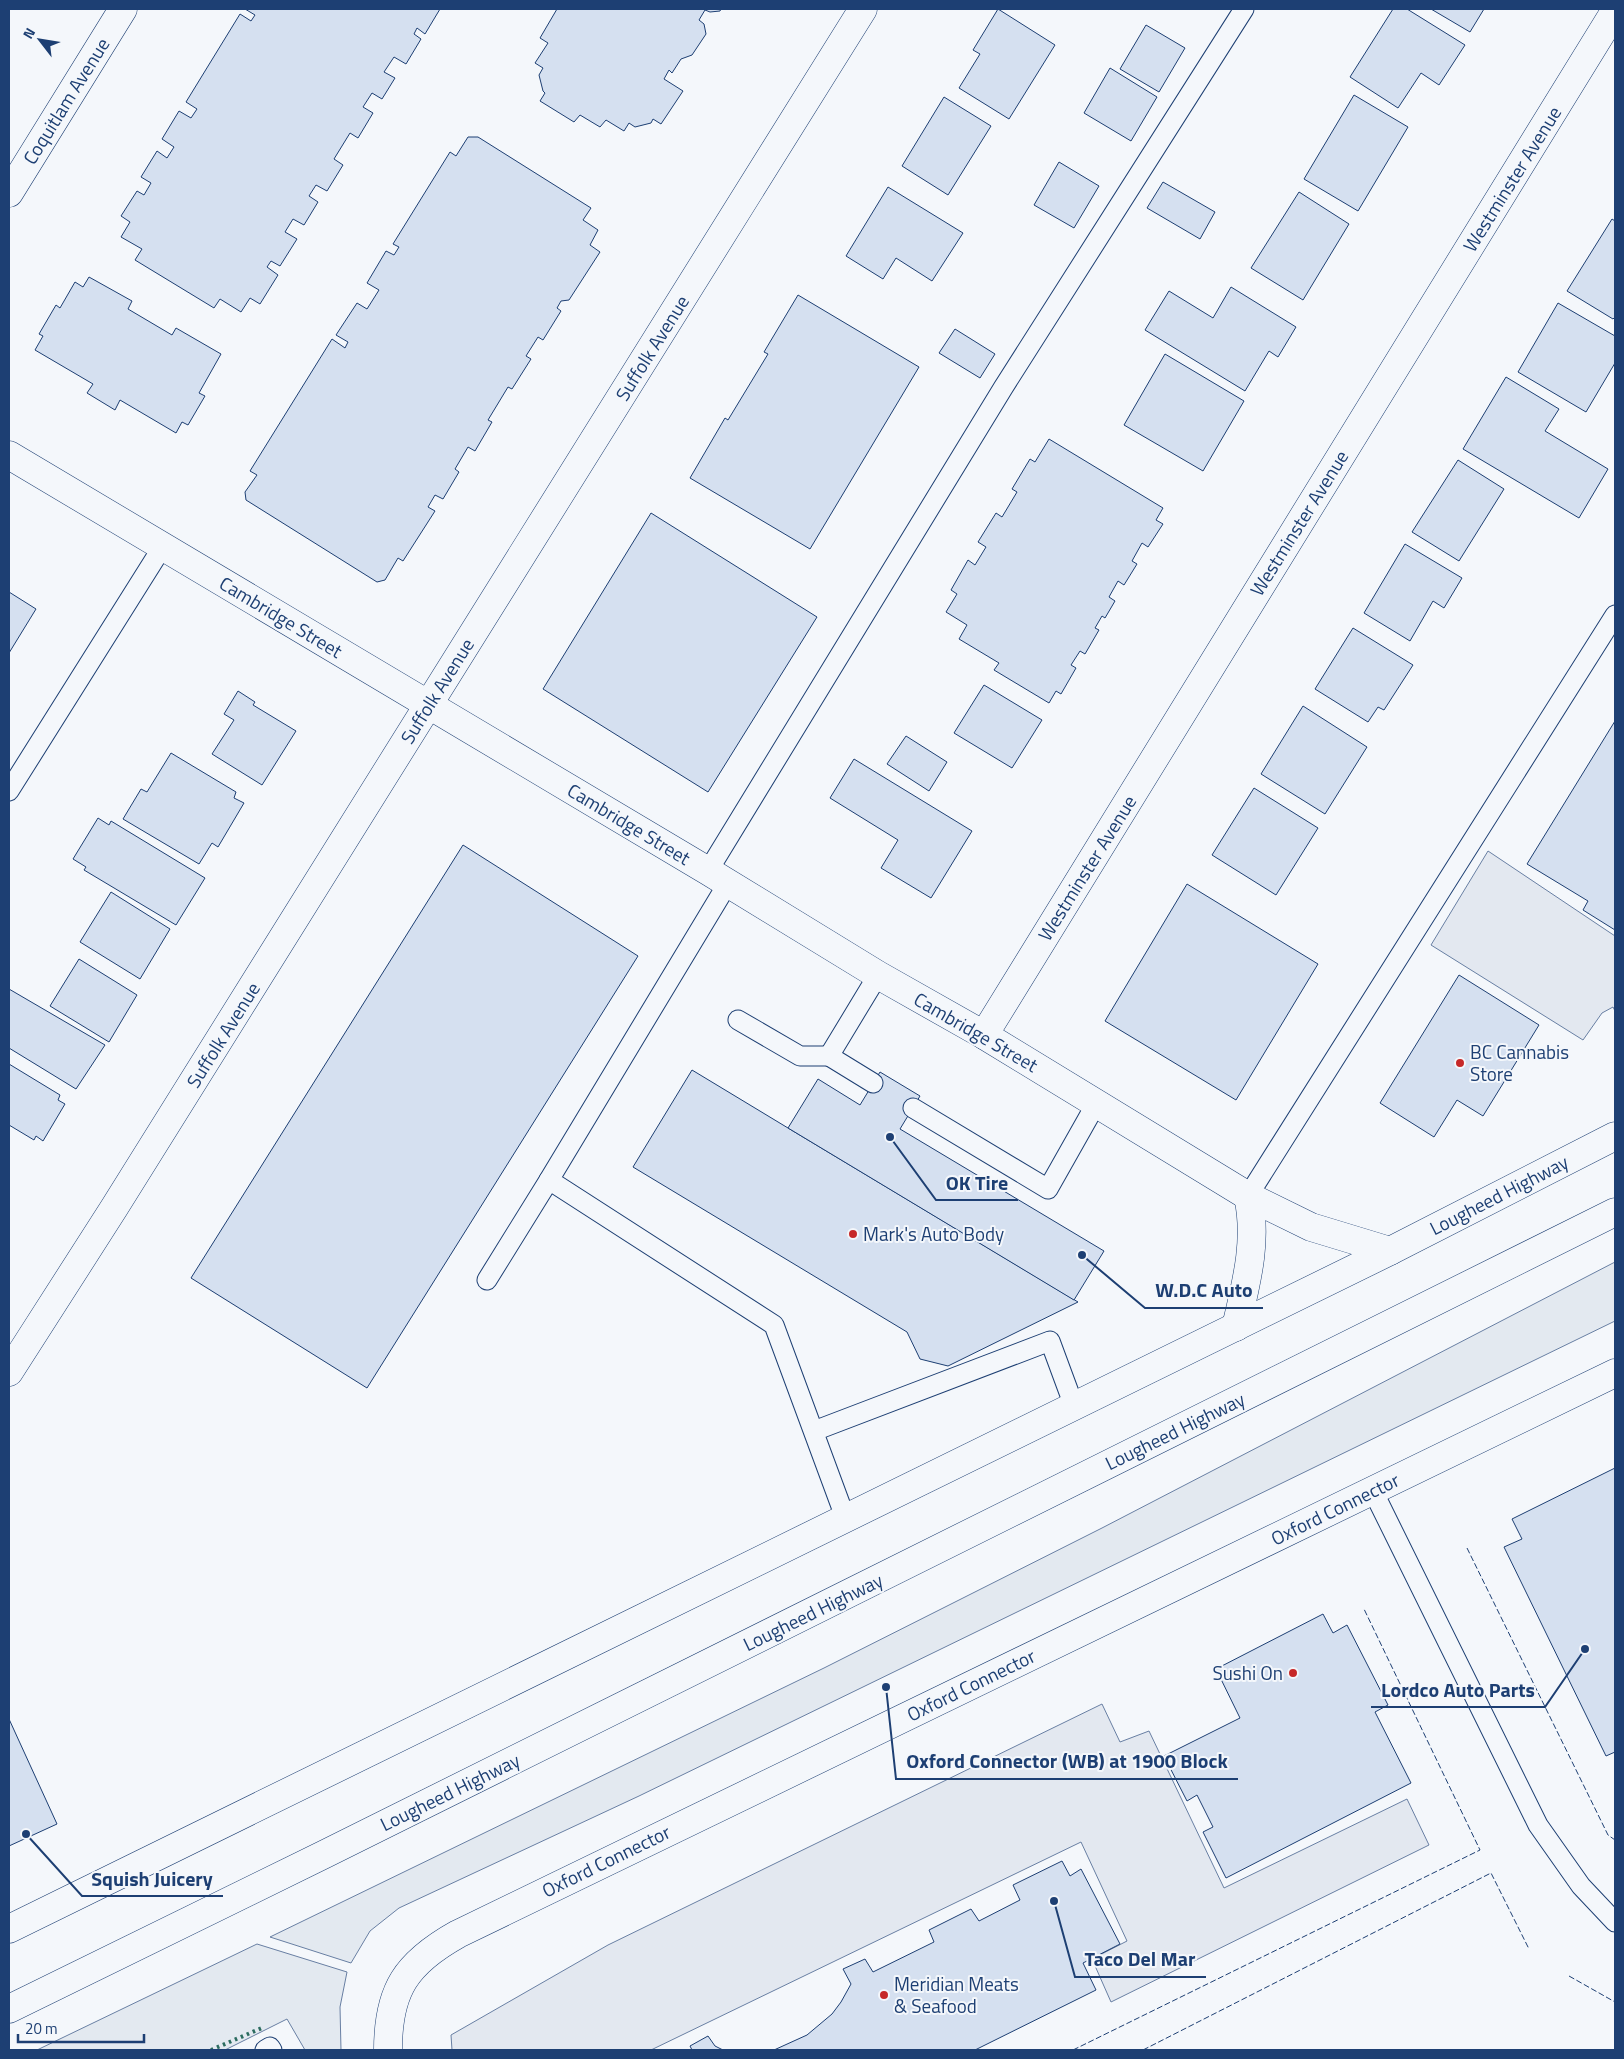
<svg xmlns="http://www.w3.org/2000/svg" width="1624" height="2059" font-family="'Titillium Web',sans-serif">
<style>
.green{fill:#e3e9f0;stroke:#687fa3}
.parking{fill:#e3e8f0;stroke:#687fa3}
.building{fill:#d5e0f0;stroke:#1d3f73}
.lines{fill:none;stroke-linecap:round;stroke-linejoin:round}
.service-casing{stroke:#1d3f73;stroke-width:21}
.minor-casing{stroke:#1d3f73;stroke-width:29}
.tertiary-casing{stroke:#1d3f73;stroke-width:29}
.primary-casing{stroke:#1d3f73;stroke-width:29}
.service{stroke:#f4f7fb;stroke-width:19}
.minor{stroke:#f4f7fb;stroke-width:28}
.tertiary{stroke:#f4f7fb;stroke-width:28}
.primary{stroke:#f4f7fb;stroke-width:28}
.hedge{stroke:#2c6c60;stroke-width:4;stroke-dasharray:2.5 4;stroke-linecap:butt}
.fence{stroke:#1d3f73;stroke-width:1;stroke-dasharray:6 2.5;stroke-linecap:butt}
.poi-dot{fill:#c62828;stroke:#f4f7fb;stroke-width:2}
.labels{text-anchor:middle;stroke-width:4;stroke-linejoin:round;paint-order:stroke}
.street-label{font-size:19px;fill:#1d3f73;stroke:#f4f7fb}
.poi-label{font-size:19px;fill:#1d3f73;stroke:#f4f7fb;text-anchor:start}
.leader{fill:none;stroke:#1d3f73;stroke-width:2}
.callout-dot{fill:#1d3f73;stroke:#f4f7fb;stroke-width:2}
.callout-label{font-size:20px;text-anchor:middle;font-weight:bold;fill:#1d3f73;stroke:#f4f7fb;stroke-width:4;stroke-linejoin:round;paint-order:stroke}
</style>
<rect width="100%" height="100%" fill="#f4f7fb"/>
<!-- green -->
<g class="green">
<path d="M1615 1262V1321L639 1796 399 1908 370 1931 351 1963 270 1937 824 1668 1102 1528Z"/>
<path d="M257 1944 347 1972 340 2007 341 2050H305L287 2019 225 2050H37Z"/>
</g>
<!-- parking -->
<g class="parking">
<path d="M1488 851 1615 936V1011L1613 1007 1602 1013 1583 1040 1431 945Z"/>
<path d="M1102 1704 1120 1742 1149 1731 1224 1888 1407 1799 1429 1845 1111 2002 1092 1959 1127 1941 1081 1842 651 2050H452L451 2035 608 1945Z"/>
</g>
<!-- building -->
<g class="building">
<path d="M245 9H440L425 34 417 28 414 34 421 39 406 64 394 57 384 72 395 78 382 99 372 93 363 107 373 113 358 138 350 133 334 159 343 165 327 191 316 185 309 196 318 202 304 225 293 219 285 232 297 239 280 266 271 261 267 267 278 275 260 304 250 298 241 312 220 299 214 308 135 260 142 249 121 237 130 222 121 216 137 191 144 195 151 183 141 177 157 151 167 158 174 147 162 139 179 111 191 118 197 109 186 102 240 14 251 21 255 15Z"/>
<path d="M557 9H721L720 11 710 12 705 10 699 20 704 24 706 34 692 55 681 59 672 73 669 70 664 79 683 91 661 124 653 119 651 123 635 127 629 123 624 131 606 120 600 127 580 115 574 122 540 101 545 93 543 91 539 75 543 68 535 63 548 43 540 38Z"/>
<path d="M998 9 1055 45 1009 119 959 88 980 54 973 50Z"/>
<path d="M1393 9H1407L1465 45 1439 85 1421 73 1398 108 1350 77Z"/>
<path d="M1431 9H1484L1470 32Z"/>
<path d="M1146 25 1185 48 1159 92 1120 69Z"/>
<path d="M1110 68 1157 97 1131 141 1084 113Z"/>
<path d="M1354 95 1408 127 1358 211 1304 179Z"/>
<path d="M944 97 991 126 948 195 902 166Z"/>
<path d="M468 137H478L591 208 583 220 598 230 590 245 600 252 569 300 561 301 557 308 561 311 543 340 538 337 526 356 531 359 512 389 508 387 488 420 492 422 475 451 468 447 455 469 459 472 443 499 435 495 428 507 435 511 403 561 398 558 385 580 377 582 246 500 245 492 257 475 250 471 332 339 345 348 348 342 336 335 357 303 367 309 379 290 367 283 386 251 394 255 399 247 393 244 450 152 456 156Z"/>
<path d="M1059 162 1099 186 1074 228 1034 205Z"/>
<path d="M1163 182 1215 212 1200 239 1147 208Z"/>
<path d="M888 187 963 233 932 281 896 258 883 279 846 256Z"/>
<path d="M1299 192 1349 224 1303 300 1251 268Z"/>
<path d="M1612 219 1615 221V317L1613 319 1567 291Z"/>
<path d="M89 277 132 301 128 309 172 335 176 328 221 354 199 393 205 396 188 425 182 422 176 433 120 400 115 410 87 393 93 384 35 350 43 336 39 334 56 305 60 308 75 282 83 287Z"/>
<path d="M1231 287 1296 327 1278 357 1269 351 1245 391 1145 330 1169 291 1213 318Z"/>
<path d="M798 295 919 367 810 549 690 478 725 418 728 420 768 354 764 352Z"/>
<path d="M1558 303 1615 336V363L1586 412 1518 372Z"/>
<path d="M955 329 995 354 980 378 939 353Z"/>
<path d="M1165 354 1244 401 1203 471 1124 425Z"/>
<path d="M1506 377 1559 409 1545 431 1608 469 1579 518 1463 449Z"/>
<path d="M1049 439 1163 508 1156 520 1163 524 1148 547 1142 543 1132 561 1137 564 1124 585 1118 581 1109 597 1115 601 1105 618 1102 616 1095 628 1099 630 1085 654 1080 651 1071 665 1076 668 1061 694 1056 691 1049 703 994 670 999 663 959 639 967 625 946 612 957 594 951 590 968 560 975 565 986 547 978 542 996 513 1002 517 1017 492 1012 489 1030 459 1035 462Z"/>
<path d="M1458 460 1504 489 1459 561 1412 532Z"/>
<path d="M651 513 817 617 708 792 543 689Z"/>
<path d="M1405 544 1462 578 1444 608 1433 601 1410 641 1364 613Z"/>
<path d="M9 592 36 609 9 653Z"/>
<path d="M1353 628 1413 665 1384 710 1378 707 1368 722 1315 689Z"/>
<path d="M984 685 1042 720 1012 768 954 733Z"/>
<path d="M238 691 255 702 253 705 296 731 262 785 212 754 234 720 224 714Z"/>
<path d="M1303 706 1367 747 1325 814 1261 774Z"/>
<path d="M1615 721V930L1583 910 1588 901 1527 864Z"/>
<path d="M906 736 947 762 929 791 887 764Z"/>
<path d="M171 753 236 792 234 798 244 803 218 847 212 843 199 864 123 819 141 789 147 792Z"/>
<path d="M854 759 972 831 931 898 881 868 898 840 830 798Z"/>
<path d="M1254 788 1318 828 1276 895 1212 855Z"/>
<path d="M98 818 109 825 111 821 205 878 176 925 84 870 86 867 73 859Z"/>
<path d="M463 845 638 956 367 1388 191 1278Z"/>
<path d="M1187 884 1318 964 1236 1100 1105 1021Z"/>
<path d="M111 892 170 929 140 979 80 942Z"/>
<path d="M79 959 137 995 109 1042 50 1006Z"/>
<path d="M1459 975 1539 1025 1483 1116 1457 1100 1434 1137 1380 1103Z"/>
<path d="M9 989 105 1045 76 1089 9 1048Z"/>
<path d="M9 1064 60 1095 58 1100 65 1104 43 1141 36 1136 34 1140 9 1125Z"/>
<path d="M692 1070 788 1128 1078 1302 948 1366 920 1359 907 1332 633 1167Z"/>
<path d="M880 1072 920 1096 900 1129 1104 1251 1074 1300 788 1128 818 1079 860 1105Z"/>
<path d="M1615 1468V1752L1606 1756 1504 1547 1522 1539 1512 1519Z"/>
<path d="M1323 1614 1333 1633 1347 1625 1388 1705 1375 1712 1411 1783 1226 1878 1203 1832 1213 1827 1197 1795 1187 1801 1164 1756 1240 1718 1216 1669Z"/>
<path d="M9 1719 57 1824 9 1846Z"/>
<path d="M1062 1861 1070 1876 1081 1869 1120 1944 1083 1963 1096 1990 975 2050H774L807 2035 832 2014 841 2002 851 1984 843 1969 865 1959 873 1972 934 1942 929 1930 971 1909 979 1921 1020 1900 1013 1885Z"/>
<path d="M708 2036 715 2046 723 2050H692L690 2046Z"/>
</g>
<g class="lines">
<defs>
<g id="service">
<path d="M9 791 163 546"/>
<path d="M708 871 1003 388 1244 9"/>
<path d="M728 883 549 1180 774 1325 845 1517"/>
<path d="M738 1020 800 1056H829"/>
<path d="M873 1083 829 1056 878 975"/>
<path d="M913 1108 1048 1189 1096 1104"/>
<path d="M1248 1196 1615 615"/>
<path d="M487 1280 549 1180"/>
<path d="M814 1431 1050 1341 1074 1406"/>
<path d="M1373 1491 1538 1825 1581 1886 1615 1922"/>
<path d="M265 2050 270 2047 272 2050"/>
</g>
<g id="minor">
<path d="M9 455 708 871 878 975 984 1035 1248 1196 1311 1227 1390 1251"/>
<path d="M984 1035 1615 11"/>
<path d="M1236 1327C1246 1284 1258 1241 1248 1196"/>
<path d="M9 1372 114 1208 863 9"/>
<path d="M388 2050C388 1990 406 1963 458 1934L1615 1373"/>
</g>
<path id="tertiary" d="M9 193 123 9"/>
<g id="primary">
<path d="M9 1929 1390 1251 1615 1136"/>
<path d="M9 2009 325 1854 1615 1212"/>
</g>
</defs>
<!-- service casing -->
<use href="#service" class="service-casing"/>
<!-- minor casing -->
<use href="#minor" class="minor-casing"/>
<!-- tertiary casing -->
<use href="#tertiary" class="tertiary-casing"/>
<!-- primary casing -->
<use href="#primary" class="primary-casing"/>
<!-- service -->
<use href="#service" class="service"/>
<!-- minor -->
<use href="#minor" class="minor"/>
<!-- tertiary -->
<use href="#tertiary" class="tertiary"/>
<!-- primary -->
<use href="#primary" class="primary"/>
<!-- hedge -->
<path class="hedge" d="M211 2050 264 2027"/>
<!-- fence -->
<g class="fence">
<path d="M1467 1548 1608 1835 1615 1840"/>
<path d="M1569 1976 1615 2002"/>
<path d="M1073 2050 1480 1850 1364 1609"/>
<path d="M1143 2050 1491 1873 1529 1949"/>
</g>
</g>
<!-- markers -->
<g class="poi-dot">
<circle cx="1460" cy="1063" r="5"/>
<circle cx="853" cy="1234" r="5"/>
<circle cx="1293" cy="1673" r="5"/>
<circle cx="884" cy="1995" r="5"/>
</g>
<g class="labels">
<!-- street labels -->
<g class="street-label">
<text transform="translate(66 101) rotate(-58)" y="7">Coquitlam Avenue</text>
<text transform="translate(1512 179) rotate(-58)" y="7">Westminster Avenue</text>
<text transform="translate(652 348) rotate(-58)" y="7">Suffolk Avenue</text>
<text transform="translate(1299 523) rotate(-58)" y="7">Westminster Avenue</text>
<text transform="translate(281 617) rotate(31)" y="7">Cambridge Street</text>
<text transform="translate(437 691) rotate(-58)" y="7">Suffolk Avenue</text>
<text transform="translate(629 824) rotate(31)" y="7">Cambridge Street</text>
<text transform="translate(1087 868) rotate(-58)" y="7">Westminster Avenue</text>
<text transform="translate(976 1032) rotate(30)" y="7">Cambridge Street</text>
<text transform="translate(223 1035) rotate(-58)" y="7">Suffolk Avenue</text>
<text transform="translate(1499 1195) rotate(-27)" y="7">Lougheed Highway</text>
<text transform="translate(1175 1431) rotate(-26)" y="7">Lougheed Highway</text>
<text transform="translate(1335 1509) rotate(-26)" y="7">Oxford Connector</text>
<text transform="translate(813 1612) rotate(-26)" y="7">Lougheed Highway</text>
<text transform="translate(971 1685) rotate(-26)" y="7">Oxford Connector</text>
<text transform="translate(450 1792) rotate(-26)" y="7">Lougheed Highway</text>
<text transform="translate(606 1861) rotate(-26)" y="7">Oxford Connector</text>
</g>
<!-- poi labels -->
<g class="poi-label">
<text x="1470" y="1059">BC Cannabis<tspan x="1470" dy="22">Store</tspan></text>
<text x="863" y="1241">Mark's Auto Body</text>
<text x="1283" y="1680" text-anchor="end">Sushi On</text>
<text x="894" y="1991">Meridian Meats<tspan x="894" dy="22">&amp; Seafood</tspan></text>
</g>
</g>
<!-- callouts -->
<path class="leader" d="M890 1137L936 1200H1018M1082 1255L1145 1308H1263M1585 1649L1545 1707H1371M886 1687L896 1779H1238M26 1834L82 1896H223M1054 1901L1075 1977H1206"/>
<g class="callout-dot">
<circle cx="890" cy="1137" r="5"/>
<circle cx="1082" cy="1255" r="5"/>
<circle cx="1585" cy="1649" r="5"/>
<circle cx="886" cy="1687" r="5"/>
<circle cx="26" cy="1834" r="5"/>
<circle cx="1054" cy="1901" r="5"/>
</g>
<g class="callout-label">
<text x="977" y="1190">OK Tire</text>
<text x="1204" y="1297">W.D.C Auto</text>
<text x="1458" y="1697">Lordco Auto Parts</text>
<text x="1067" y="1768">Oxford Connector (WB) at 1900 Block</text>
<text x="152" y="1886">Squish Juicery</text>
<text x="1140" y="1966">Taco Del Mar</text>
</g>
<!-- border -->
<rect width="1624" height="2059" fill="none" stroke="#1d3f73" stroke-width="20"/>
<!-- north arrow -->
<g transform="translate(40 40) rotate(301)" stroke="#f4f7fb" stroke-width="4" paint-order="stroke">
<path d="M0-4L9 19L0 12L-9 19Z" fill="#1d3f73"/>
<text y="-8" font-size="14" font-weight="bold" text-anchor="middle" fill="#1d3f73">N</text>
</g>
<!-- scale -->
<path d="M18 2034v8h126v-8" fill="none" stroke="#1d3f73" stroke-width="2.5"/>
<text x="25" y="2034" font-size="15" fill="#1d3f73" stroke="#f4f7fb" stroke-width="4" paint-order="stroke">20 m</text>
</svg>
